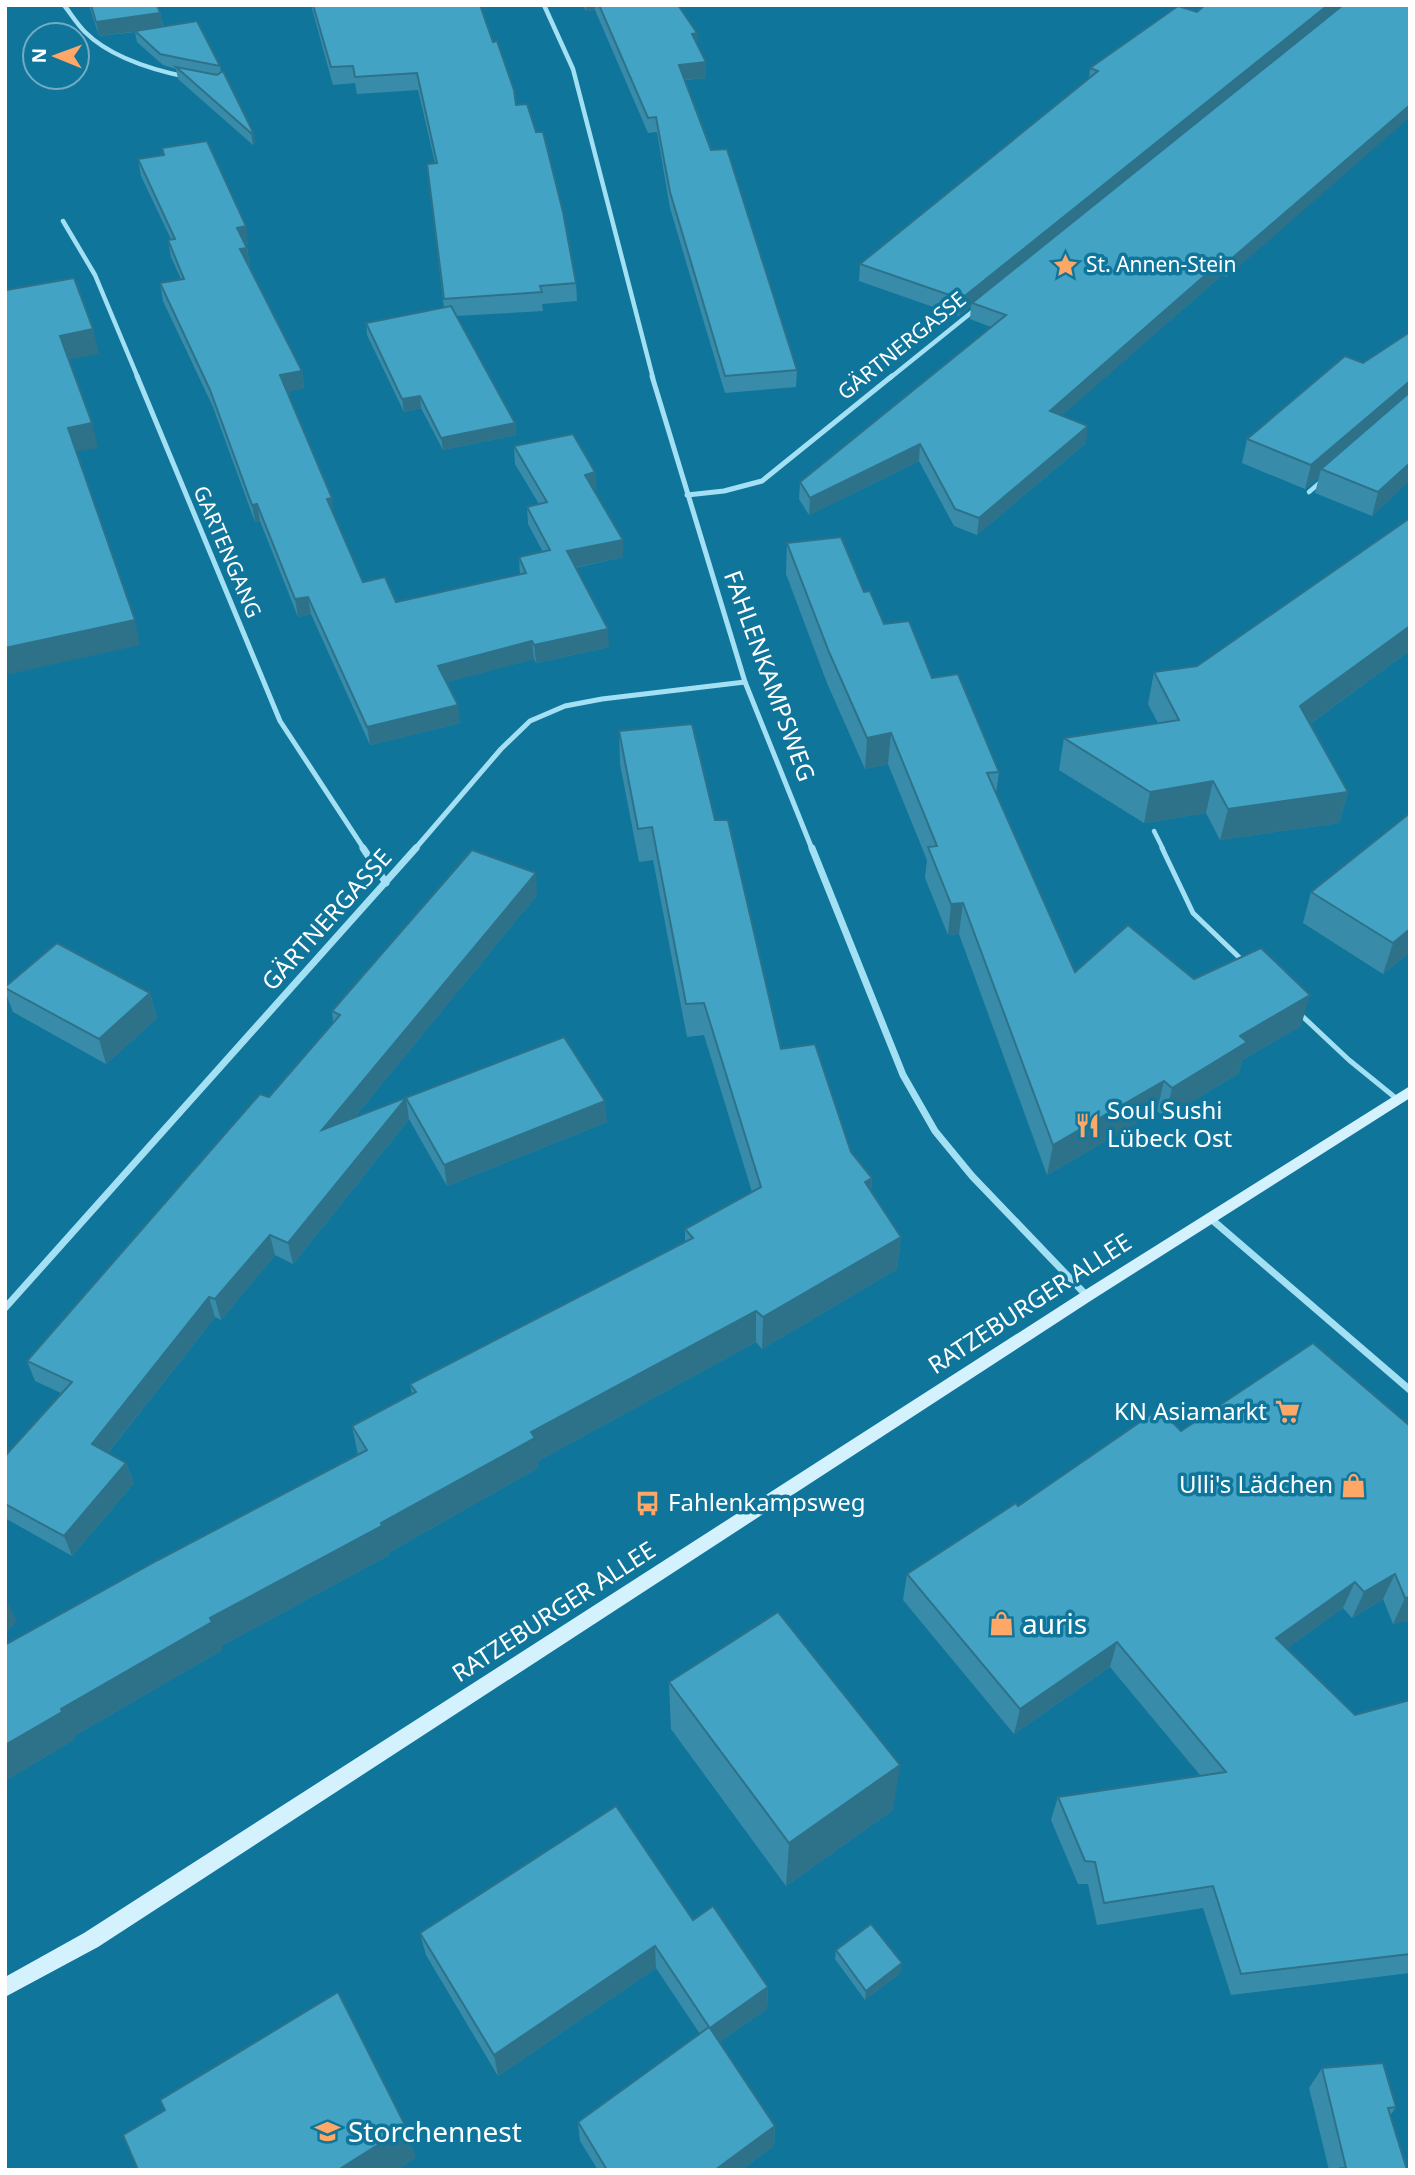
<svg xmlns="http://www.w3.org/2000/svg" width="1415" height="2175" font-family="'Noto Sans',sans-serif">
<style>
.lines{fill:none;stroke-linecap:round;stroke-linejoin:round}
.service-far1{stroke:#a4e0f4;stroke-width:4.5}
.service{stroke:#a4e0f4;stroke-width:5}
.minor-far2{stroke:#a4e0f4;stroke-width:4.5}
.minor-far1{stroke:#a4e0f4;stroke-width:5}
.minor{stroke:#a4e0f4;stroke-width:7}
.secondary{fill:#d4f2fd;fill-rule:evenodd}
.wall{fill:#398ca9}
.shaded-wall{fill:#2e728a}
.building{fill:#42a3c5;stroke:#2e728a;stroke-width:2}
.labels{text-anchor:middle;stroke-width:7;stroke-linejoin:round;paint-order:stroke}
.far-poi-label{font-size:21px;fill:#fff;stroke:#10759b;text-anchor:start}
.far-street-label{font-size:21px;fill:#fff;stroke:#10759b}
.street-label{font-size:24px;fill:#fff;stroke:#10759b}
.poi-label{font-size:24px;fill:#fff;stroke:#10759b;text-anchor:start}
.near-poi-label{font-size:28px;fill:#fff;stroke:#10759b;text-anchor:start}
</style>
<rect width="100%" height="100%" fill="#10759b"/>
<g class="lines">
<!-- service-far1 -->
<g class="service-far1">
<path d="M1309 492 1323 480"/>
<path d="M1154 831 1163 849"/>
</g>
<!-- service -->
<g class="service">
<path d="M1162 848 1193 913 1244 962"/>
<path d="M1300 1014 1349 1060 1397 1099"/>
</g>
<!-- minor-far2 -->
<g class="minor-far2">
<path d="M64 5C71 14 77 24 85 32 110 57 153 70 187 77"/>
<path d="M544 5 573 69 653 378"/>
<path d="M63 221 95 275 138 378"/>
<path d="M890 378 977 308"/>
</g>
<!-- minor-far1 -->
<g class="minor-far1">
<path d="M137 376 280 721 364 849"/>
<path d="M652 376 745 682 812 849"/>
<path d="M687 495 724 491 762 481 892 376"/>
<path d="M415 849 501 749 530 721 565 706 602 699 745 682"/>
</g>
<!-- minor -->
<g class="minor">
<path d="M363 848 386 883"/>
<path d="M812 848 903 1075 935 1131 972 1176 1087 1296"/>
<path d="M1210 1218 1410 1390"/>
<path d="M5 1308 416 848"/>
</g>
<!-- secondary -->
<path class="secondary" d="M1410 1086V1098L1092 1300 98 1947 5 1997V1977L84 1933 1082 1292Z"/>
</g>
<!-- wall -->
<g class="wall">
<path d="M89 5H157L160 13 163 26 220 66 221 73 253 132 255 144 253 145 178 79 176 69 163 65 137 42 135 32 99 36Z"/>
<path d="M311 5H480L516 105 576 283 577 301 542 304 543 311 456 316 515 423 516 435 443 450 421 408 404 412 367 335 366 323 444 308 429 181 435 163 418 90 357 94 355 83 333 85Z"/>
<path d="M583 5H678L697 45 706 78 685 80 797 370 796 387 725 393 670 208 657 132 648 133 595 10 586 11Z"/>
<path d="M1410 5 1227 277 1222 275 1062 415 1086 443 977 535 954 526 919 461 809 515 799 499 800 482 991 327 970 319 971 306 959 316 859 281 860 264 1089 79 1090 68 1197 12Z"/>
<path d="M162 148 248 243 245 244 247 248 250 265H248L302 371 304 388 287 392 334 516 363 582 396 602 520 574 519 557 543 552 528 524 527 507 539 504 515 464 514 446 595 472 596 490H594L623 557 575 568 609 647 536 663 534 659 446 682 460 723 370 745 311 614 298 617 260 521 255 522 213 407 163 301 160 283 181 279 171 257 168 240 171 239 141 176 138 159 163 155Z"/>
<path d="M1247 439 1410 480 1372 516 1315 493 1319 477 1305 489 1242 463Z"/>
<path d="M1410 518V652L1409 651 1310 724 1348 792 1339 823 1220 840 1206 813 1144 823 1059 770 1064 738 1158 723 1148 704 1154 672 1197 666Z"/>
<path d="M787 543 864 592 884 624 932 678 999 772 996 793 1075 972 1194 979 1301 1026 1242 1060 1239 1073 1165 1118 1157 1111 1047 1175 959 934 948 935 925 878 927 860 888 764 865 769 827 683 786 574Z"/>
<path d="M619 731 715 820 781 1049 851 1152 872 1178 871 1191 901 1237 897 1269 762 1349 756 1342 538 1461V1468L388 1553 389 1555 221 1646 222 1650 74 1736 75 1739 5 1781V1645L358 1455 352 1426 412 1394 410 1384 685 1242V1229L752 1192 704 1035 687 1037 653 860 639 862 620 764Z"/>
<path d="M1410 813V952L1383 974 1303 923 1311 892Z"/>
<path d="M537 895 354 1118 564 1037 607 1122 447 1186 409 1119 293 1264 275 1255 221 1320 215 1317 108 1453 126 1463 134 1483 72 1556 5 1518V1456L61 1393 35 1381 27 1361 269 1097 333 1022 332 1011Z"/>
<path d="M5 987 150 993 157 1018 106 1064 13 1012 5 991Z"/>
<path d="M1410 1426V1620L1393 1624 1383 1599 1352 1618 1343 1608 1287 1648 1355 1715 1410 1700V1973L1231 1995 1203 1908 1097 1925 1088 1884H1078L1051 1820 1058 1797 1200 1775 1110 1667 1014 1734 903 1600 907 1574 1018 1506 1181 1431Z"/>
<path d="M669 1682 893 1810 786 1886 671 1729Z"/>
<path d="M693 1920 768 1987 767 2009 719 2042 775 2126 774 2146 741 2170H598L580 2141 578 2122 700 2034 656 1968 498 2076 426 1955 420 1933Z"/>
<path d="M836 1950 900 1973 865 2000 835 1959Z"/>
<path d="M1322 2068 1396 2107 1390 2116 1407 2170H1329L1309 2088Z"/>
</g>
<!-- shaded-wall -->
<g class="shaded-wall">
<path d="M586 5H595V10L586 11Z"/>
<path d="M1328 5H1344L972 303 971 306 959 316 961 299Z"/>
<path d="M160 13 163 28 99 36 96 22Z"/>
<path d="M5 33 9 49H5Z"/>
<path d="M697 33V49L692 34Z"/>
<path d="M706 62V78L679 80V65Z"/>
<path d="M1410 105V117L1227 277 1230 260Z"/>
<path d="M253 132 255 144 253 145 251 133Z"/>
<path d="M246 226 248 243 240 245 237 228Z"/>
<path d="M247 248 250 265 242 266 240 249Z"/>
<path d="M1225 258 1222 275 1048 428 1050 411Z"/>
<path d="M93 329 99 354 66 360 60 336Z"/>
<path d="M302 371 304 388 283 393 280 375Z"/>
<path d="M1410 381V393L1321 469 1319 477 1305 489 1311 465Z"/>
<path d="M420 396 421 408 404 412 402 399Z"/>
<path d="M92 423 98 448 74 452 68 428Z"/>
<path d="M515 423 516 435 443 450 441 438Z"/>
<path d="M1088 426 1086 443 977 535 979 518Z"/>
<path d="M920 444 919 461 809 515 810 498Z"/>
<path d="M1410 463V480L1372 516 1378 492Z"/>
<path d="M595 472 596 490 586 492 585 475Z"/>
<path d="M332 498 334 516 327 499Z"/>
<path d="M257 504 260 521 255 522 252 505Z"/>
<path d="M623 540V557L568 569 567 551Z"/>
<path d="M308 597 311 614 298 617 295 599Z"/>
<path d="M135 620 140 645 5 675V648Z"/>
<path d="M1410 626V648L1409 651 1292 737 1300 706Z"/>
<path d="M608 629 609 647 536 663 534 645Z"/>
<path d="M532 641 534 659 440 684 438 666Z"/>
<path d="M458 705 460 723 370 745 367 727Z"/>
<path d="M891 733 888 764 865 769 867 738Z"/>
<path d="M1213 781 1206 813 1144 823 1150 792Z"/>
<path d="M1348 792 1339 823 1220 840 1228 809Z"/>
<path d="M536 873 537 895 327 1151 322 1130Z"/>
<path d="M963 903 959 934 948 935 951 904Z"/>
<path d="M1410 929V952L1383 974 1393 943Z"/>
<path d="M150 993 157 1018 106 1064 99 1039Z"/>
<path d="M1310 995 1301 1026 1242 1060 1239 1073 1165 1118 1172 1088 1240 1036Z"/>
<path d="M1164 1081 1157 1111 1047 1175 1053 1145Z"/>
<path d="M406 1098 409 1119 293 1264 288 1243Z"/>
<path d="M605 1101 607 1122 447 1186 444 1165Z"/>
<path d="M872 1178 869 1210 865 1182Z"/>
<path d="M270 1235 275 1255 221 1320 215 1299Z"/>
<path d="M901 1237 897 1269 762 1349 763 1317Z"/>
<path d="M209 1297 215 1317 99 1464 92 1444Z"/>
<path d="M756 1311V1342L538 1461V1468L388 1553 389 1555 221 1646 222 1650 74 1736 75 1739 5 1781V1745L61 1709 210 1618 381 1523 531 1432Z"/>
<path d="M126 1463 134 1483 72 1556 64 1536Z"/>
<path d="M1395 1574 1383 1599 1352 1618 1364 1592Z"/>
<path d="M1355 1582 1343 1608 1266 1663 1276 1638Z"/>
<path d="M5 1596 17 1621 5 1634Z"/>
<path d="M1410 1597V1620L1393 1624 1405 1598Z"/>
<path d="M1117 1642 1110 1667 1014 1734 1020 1709Z"/>
<path d="M900 1765 893 1810 786 1886 789 1843Z"/>
<path d="M655 1946 656 1968 498 2076 494 2055Z"/>
<path d="M902 1963 900 1973 865 2000 866 1991Z"/>
<path d="M768 1987 767 2009 709 2049 710 2028Z"/>
<path d="M775 2126 774 2146 741 2170H715Z"/>
<path d="M406 2127 416 2158 397 2170H338Z"/>
</g>
<!-- building -->
<g class="building">
<path d="M91 5H157L160 13 96 22Z"/>
<path d="M313 5H480L493 42 497 41 514 90 516 105 527 104 536 132H543L563 212 576 283 540 286 542 292 444 299 427 164 437 163 417 73 355 77 353 66 331 67Z"/>
<path d="M599 5H678L697 33 692 34 706 62 679 65 711 150 727 149 797 370 725 376 670 192 656 117 648 118Z"/>
<path d="M1205 5H1328L961 299 860 264 1098 71 1090 68 1178 6 1197 12Z"/>
<path d="M1343 5H1410V105L1230 260 1225 258 1050 411 1088 426 979 518 955 509 920 444 810 498 800 482 1006 315 972 303Z"/>
<path d="M197 21 220 66 184 59 160 54 135 31Z"/>
<path d="M176 67 217 75 223 71 253 132 251 133Z"/>
<path d="M207 141 246 226 237 228 247 248 240 249 302 371 280 375 332 498 327 499 363 582 385 577 396 602 526 573 519 557 550 550 527 507 547 502 514 446 573 434 595 472 585 475 623 540 567 551 608 629 534 645 532 641 438 666 458 705 367 727 308 597 295 599 257 504 252 505 210 390 160 283 184 279 168 240 175 239 138 159 164 155 162 148Z"/>
<path d="M74 278 93 329 60 336 92 423 68 428 135 620 5 648V287L6 290Z"/>
<path d="M451 306 515 423 441 438 420 396 402 399 366 323Z"/>
<path d="M1410 332V381L1311 465 1247 439 1345 356 1363 363Z"/>
<path d="M1410 392V463L1378 492 1321 469Z"/>
<path d="M1410 518V626L1300 706 1348 792 1228 809 1213 781 1150 792 1064 738 1179 720 1154 672 1197 666Z"/>
<path d="M841 537 864 592 870 591 884 624 909 621 932 678 958 674 999 772 987 773 1075 972 1128 925 1194 979 1261 948 1310 995 1240 1036 1247 1042 1172 1088 1164 1081 1053 1145 963 903 951 904 928 847 937 846 891 733 867 738 829 652 787 543Z"/>
<path d="M692 724 715 820H728L781 1049 815 1044 851 1152 872 1178 865 1182 901 1237 763 1317 756 1311 531 1432 535 1438 381 1523 382 1526 210 1618 212 1622 61 1709 62 1712 5 1745V1645L158 1560 367 1450 352 1426 416 1392 410 1384 693 1238 685 1229 761 1187 704 1003 686 1004 652 827 638 829 619 731Z"/>
<path d="M1410 813V929L1393 943 1311 892Z"/>
<path d="M472 850 536 873 322 1130 564 1037 605 1101 444 1165 406 1098 288 1243 270 1235 215 1299 209 1297 92 1444 126 1463 64 1536 5 1504V1456L72 1382 27 1361 260 1094 269 1097 340 1015 332 1011Z"/>
<path d="M57 943 150 993 99 1039 5 988V987Z"/>
<path d="M1313 1343 1410 1426V1597L1405 1598 1395 1574 1364 1592 1355 1582 1276 1638 1355 1715 1410 1700V1954L1241 1974 1213 1886 1104 1903 1095 1862 1085 1861 1058 1797 1226 1772 1117 1642 1020 1709 907 1574 1016 1503 1018 1506 1159 1409 1181 1431Z"/>
<path d="M778 1612 900 1765 789 1843 669 1682Z"/>
<path d="M616 1806 693 1920 713 1906 768 1987 710 2028 775 2126 715 2170H607L578 2122 709 2027 655 1946 494 2055 420 1933Z"/>
<path d="M871 1924 902 1963 866 1991 836 1950Z"/>
<path d="M338 1992 406 2127 338 2170H138L123 2135 165 2110 160 2100Z"/>
<path d="M1383 2063 1396 2107 1388 2108 1407 2170H1342L1341 2168H1346L1322 2068Z"/>
</g>
<!-- icons -->
<defs>
<symbol id="sight-bare" viewBox="-9 -9 18 18"><path d="M0-6L1.8-2.2L6-1.7L2.9 1.2L3.7 5.4L0 3.3L-3.7 5.4L-2.9 1.2L-6-1.7L-1.8-2.2Z" fill="#ffa767" stroke="#10759b" stroke-width="2.5" paint-order="stroke"/></symbol>
<symbol id="restaurant-bare" viewBox="-9 -9 18 18"><path d="M-5-6h1v4h1v-4h1v4h1v-4h1v5L-1.5 .5V6h-2V.5L-5-1ZM5-6V6H3V1.5H1.5Q1.5-4 5-6Z" fill="#ffa767" stroke="#10759b" stroke-width="2.5" paint-order="stroke"/></symbol>
<symbol id="supermarket-bare" viewBox="-9 -9 18 18"><path d="M-6-5.5h2.5l.6 2H6L4.5 2H-2.5L-4.4-4H-6ZM-1.5 3.2a1.3 1.3 0 1 0 .1 0ZM3 3.2a1.3 1.3 0 1 0 .1 0Z" fill="#ffa767" stroke="#10759b" stroke-width="2.5" paint-order="stroke"/></symbol>
<symbol id="shop-bare" viewBox="-9 -9 18 18"><path d="M-5-2.5h2.3a2.7 3.5 0 0 1 5.4 0H5L5.5 6h-11ZM-1.5-2.5h3a1.5 2.3 0 0 0-3 0Z" fill="#ffa767" stroke="#10759b" stroke-width="2.5" paint-order="stroke"/></symbol>
<symbol id="bus-bare" viewBox="-9 -9 18 18"><path d="M-5-6H5V4H4V6H2V4H-2V6H-4V4H-5ZM-3.5-4V0h7V-4ZM-3.5 1.2v1.5H-2V1.2ZM2 1.2v1.5H3.5V1.2Z" fill="#ffa767" stroke="#10759b" stroke-width="2.5" paint-order="stroke"/></symbol>
<symbol id="school-bare" viewBox="-9 -9 18 18"><path d="M0-5L7-2L0 1L-7-2ZM-4 1L0 2.5L4 1V4Q0 6-4 4Z" fill="#ffa767" stroke="#10759b" stroke-width="2.5" paint-order="stroke"/></symbol>
</defs>
<g fill-rule="evenodd">
<use href="#sight-bare" x="1048" y="248" width="35" height="35"/>
<use href="#restaurant-bare" x="1070" y="1108" width="35" height="35"/>
<use href="#supermarket-bare" x="1270" y="1394" width="35" height="35"/>
<use href="#shop-bare" x="1336" y="1468" width="35" height="35"/>
<use href="#bus-bare" x="630" y="1486" width="35" height="35"/>
<use href="#shop-bare" x="984" y="1606" width="35" height="35"/>
<use href="#school-bare" x="310" y="2114" width="35" height="35"/>
</g>
<g class="labels">
<!-- far-poi labels -->
<g class="far-poi-label">
<text x="1086" y="272">St. Annen-Stein</text>
</g>
<!-- far-street labels -->
<g class="far-street-label">
<text transform="translate(902 346) rotate(-39)" y="7">GÄRTNERGASSE</text>
<text transform="translate(227 552) rotate(67)" y="7">GARTENGANG</text>
</g>
<!-- street labels -->
<g class="street-label">
<text transform="translate(769 676) rotate(70)" y="8">FAHLENKAMPSWEG</text>
<text transform="translate(327 920) rotate(-48)" y="8">GÄRTNERGASSE</text>
<text transform="translate(1030 1304) rotate(-33)" y="8">RATZEBURGER ALLEE</text>
<text transform="translate(554 1612) rotate(-33)" y="8">RATZEBURGER ALLEE</text>
</g>
<!-- poi labels -->
<g class="poi-label">
<text x="1107" y="1119">Soul Sushi<tspan x="1107" dy="28">Lübeck Ost</tspan></text>
<text x="1267" y="1420" text-anchor="end">KN Asiamarkt</text>
<text x="1333" y="1493" text-anchor="end">Ulli's Lädchen</text>
<text x="668" y="1511">Fahlenkampsweg</text>
</g>
<!-- near-poi labels -->
<g class="near-poi-label">
<text x="1022" y="1634">auris</text>
<text x="348" y="2142">Storchennest</text>
</g>
</g>
<!-- border -->
<rect width="1415" height="2175" fill="none" stroke="#ffffff" stroke-width="14"/>
<!-- north arrow -->
<g transform="translate(56 56) rotate(271)"><circle r="33" fill="#10759b" stroke="#70acc3" stroke-width="2"/>
<path d="M0-5L12 26L0 18L-12 26Z" fill="#ffa767"/>
<text y="-10" font-size="19" font-weight="bold" text-anchor="middle" fill="#ffffff">N</text>
</g>
</svg>
